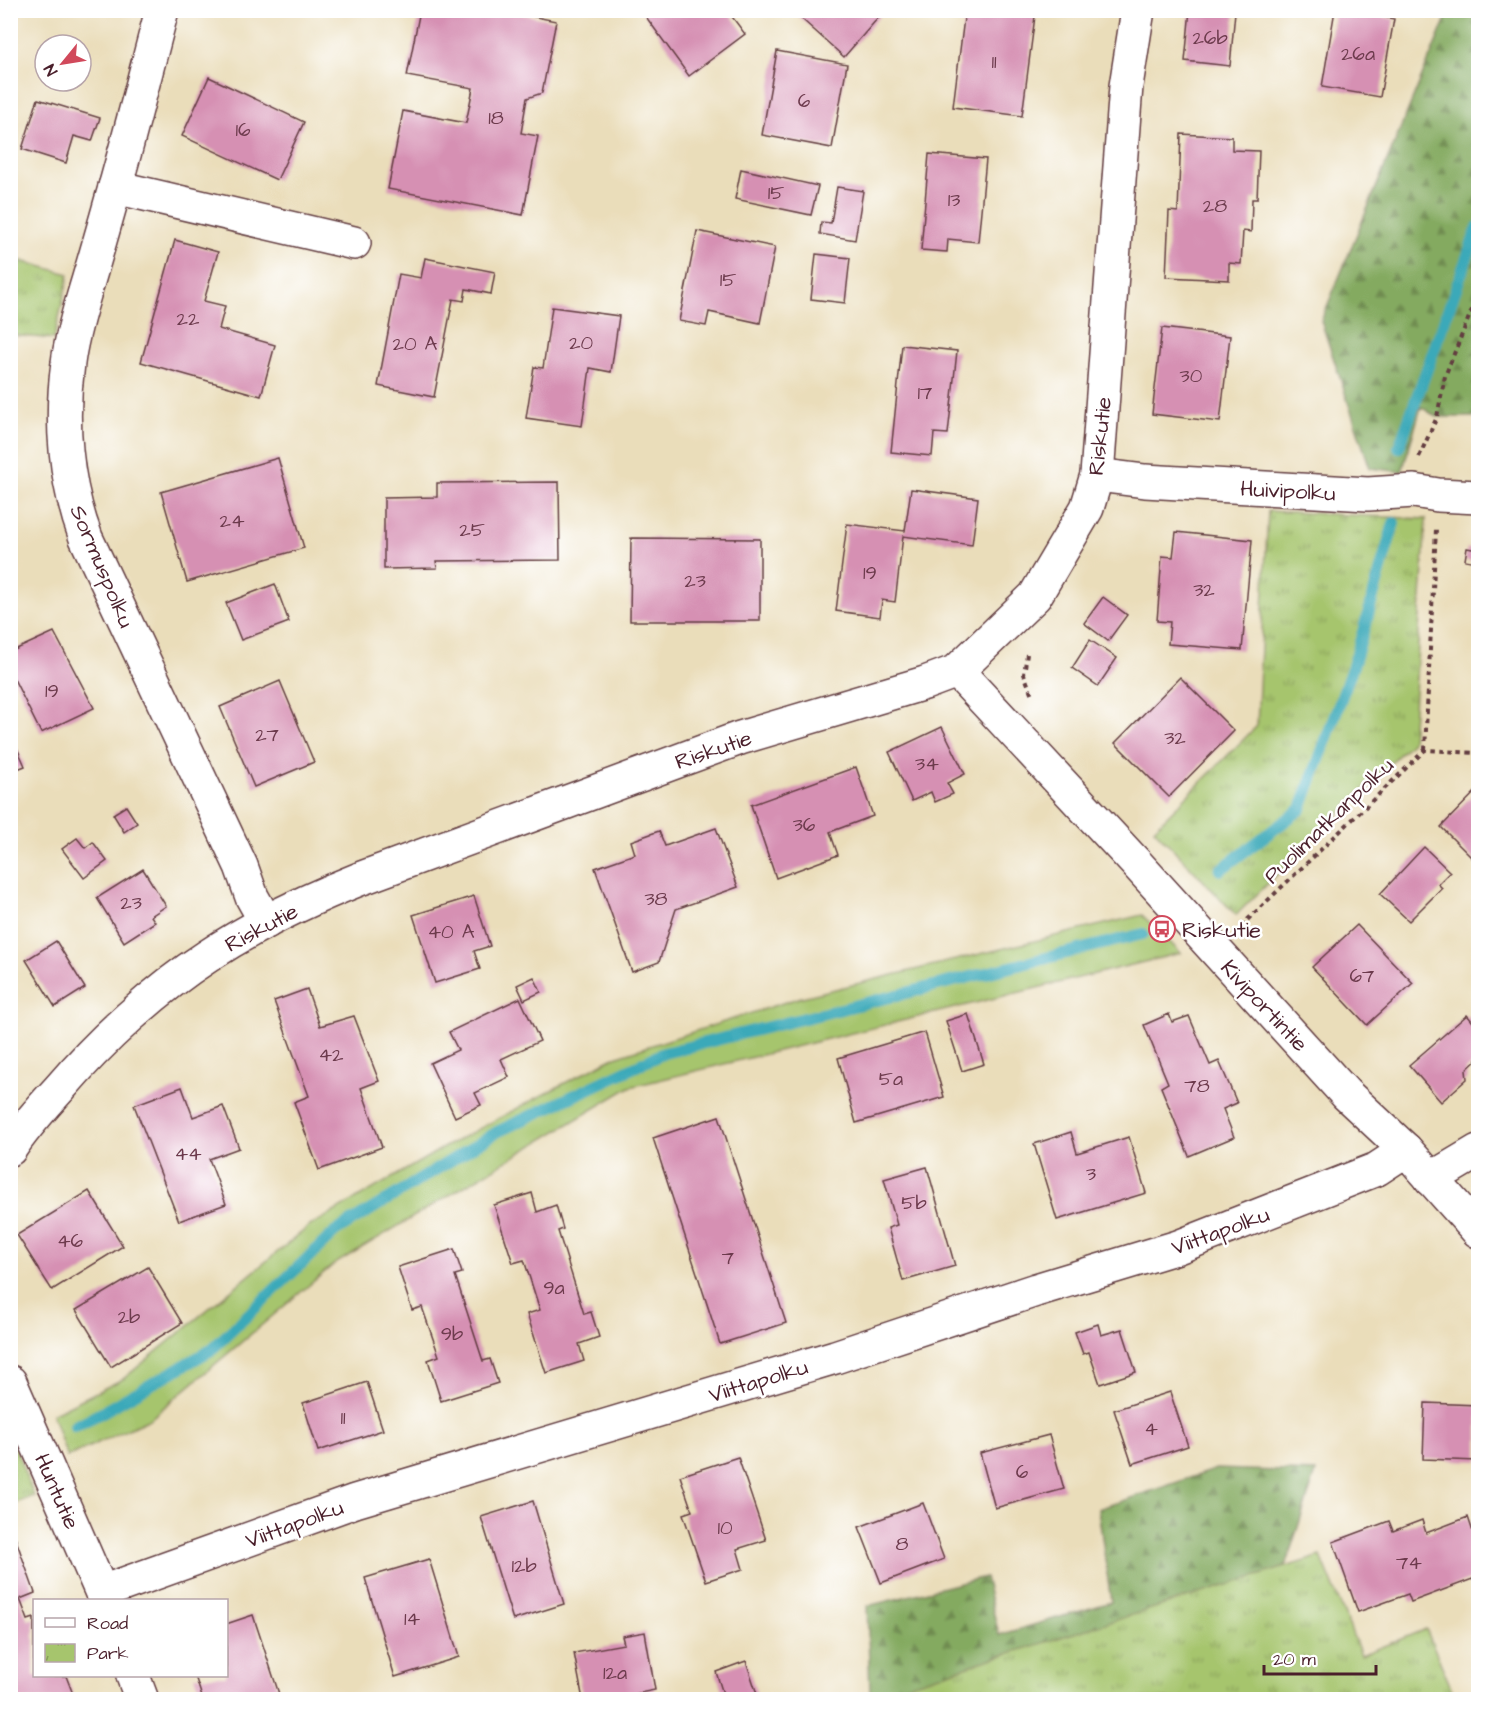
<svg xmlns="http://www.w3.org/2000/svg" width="1489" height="1710" font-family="'Architects Daughter',sans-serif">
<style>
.grass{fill:#a6c56d;stroke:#78724c;stroke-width:1.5}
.forest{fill:url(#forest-firs);stroke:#676446;stroke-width:1.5}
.park{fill:url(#park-tufts);stroke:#78724c;stroke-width:1.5}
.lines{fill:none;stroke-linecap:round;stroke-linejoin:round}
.stream{stroke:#3ba9b9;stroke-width:12}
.building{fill:#d690b3}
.minor-casing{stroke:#623c40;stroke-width:36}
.path{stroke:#623c40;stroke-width:4;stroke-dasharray:4.5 4.5;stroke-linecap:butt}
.minor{stroke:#fff;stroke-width:33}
.labels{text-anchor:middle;stroke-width:5;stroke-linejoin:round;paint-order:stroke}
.number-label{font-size:20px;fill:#6d3b4d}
.street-label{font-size:22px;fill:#4a1f2b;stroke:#fff}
.poi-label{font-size:22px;fill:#4a1f2b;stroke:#fff;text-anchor:start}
</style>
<defs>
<pattern id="forest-firs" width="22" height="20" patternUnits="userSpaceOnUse" patternTransform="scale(1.5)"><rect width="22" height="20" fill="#84aa60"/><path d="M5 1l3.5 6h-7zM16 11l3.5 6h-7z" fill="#6e8a4f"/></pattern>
<pattern id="park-tufts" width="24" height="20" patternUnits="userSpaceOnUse" patternTransform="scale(1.5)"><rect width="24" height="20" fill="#a6c56d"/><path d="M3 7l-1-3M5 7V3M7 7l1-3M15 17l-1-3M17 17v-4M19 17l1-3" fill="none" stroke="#899f5a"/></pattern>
</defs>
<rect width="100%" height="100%" fill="#fff"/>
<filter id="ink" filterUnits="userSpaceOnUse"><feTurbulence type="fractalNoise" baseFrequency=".0167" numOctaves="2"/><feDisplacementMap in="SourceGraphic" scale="12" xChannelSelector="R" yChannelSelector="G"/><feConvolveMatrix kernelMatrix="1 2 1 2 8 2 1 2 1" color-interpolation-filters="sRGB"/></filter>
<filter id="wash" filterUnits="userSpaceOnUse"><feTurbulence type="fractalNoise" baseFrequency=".008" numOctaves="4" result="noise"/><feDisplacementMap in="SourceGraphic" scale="24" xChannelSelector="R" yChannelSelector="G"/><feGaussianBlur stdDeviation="1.35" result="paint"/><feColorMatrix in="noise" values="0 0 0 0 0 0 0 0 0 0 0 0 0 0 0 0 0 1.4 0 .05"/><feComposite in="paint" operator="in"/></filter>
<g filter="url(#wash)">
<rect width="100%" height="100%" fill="#eaddba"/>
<!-- grass -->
<path class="grass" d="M1142 915 1181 953 630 1087 333 1265 150 1419 67 1457 52 1414 123 1379 308 1227 443 1148 612 1058 798 998Z"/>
<!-- forest -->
<g class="forest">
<path d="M1449 11H1478V417H1437L1421 407 1402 472 1370 468 1321 321Z"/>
<path d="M1216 1469 1316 1472 1280 1582 879 1699 870 1692 867 1606 985 1577 999 1635 1111 1602 1098 1509Z"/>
</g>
<!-- park -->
<g class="park">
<path d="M11 258 69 274 54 339 11 335Z"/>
<path d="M1268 511 1426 519 1412 742 1236 915 1154 829 1257 726Z"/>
<path d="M11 1437 34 1496 11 1505H10Z"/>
<path d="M1321 1556 1361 1655 1426 1629 1456 1699H863Z"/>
</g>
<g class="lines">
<!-- stream -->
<g class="stream">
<path d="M1399 447 1478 227"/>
<path d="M1220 870 1301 809 1355 660 1394 523"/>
<path d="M75 1426 99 1414 211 1350 335 1232 497 1132 664 1053 1143 934"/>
</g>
</g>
<g id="blocks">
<!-- building -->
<g class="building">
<path d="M420 10H501L556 21 542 93 527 98 521 133 538 136 523 215 388 189 403 111 466 123 473 88 407 76Z"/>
<path d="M641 10H727L745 34 689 76Z"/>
<path d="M797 10H885L844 57 795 13Z"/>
<path d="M965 10H996L1035 16 1022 116 953 107Z"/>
<path d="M1190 10 1235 12 1230 66 1185 61Z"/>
<path d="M1335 10H1348L1394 19 1380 97 1322 87Z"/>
<path d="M777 51 847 64 832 148 762 135Z"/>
<path d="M209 77 304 122 277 180 182 136Z"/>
<path d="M38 99 100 118 92 141 74 136 66 163 22 149Z"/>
<path d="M1181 134 1232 137V150L1259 151 1257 199H1252L1251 232 1243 231 1241 264 1229 263V280L1166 277 1169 211 1178 212Z"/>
<path d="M929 154 986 159 978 242 948 239 947 252 921 250Z"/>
<path d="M741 169 818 186 811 215 735 199Z"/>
<path d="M837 187 863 191 855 240 820 234 821 222 831 223Z"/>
<path d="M697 231 775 247 760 323 709 312 706 326 679 321Z"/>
<path d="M175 240 218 252 204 301 225 306 219 329 275 345 261 396 141 362Z"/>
<path d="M816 254 850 258 845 303 811 299Z"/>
<path d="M425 258 495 272 491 294 466 289 464 301 453 299 434 397 378 386 399 274 421 278Z"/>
<path d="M552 307 619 316 611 372 590 368 582 426 526 418 534 367 543 368Z"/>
<path d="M1162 328 1230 336 1220 422 1152 414Z"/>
<path d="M902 345 957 351 948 434 934 433 932 456 891 452Z"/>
<path d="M10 368 15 369 12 444H10Z"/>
<path d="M278 458 304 548 187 582 161 492Z"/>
<path d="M559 482 560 560 436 561 437 568 384 569V498L437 497V483Z"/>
<path d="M911 489 978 498 972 545 903 536 895 602 882 600 880 617 836 611 847 524 905 531Z"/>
<path d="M1176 532 1252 540 1242 650 1168 644 1170 622 1157 621 1162 556 1173 557Z"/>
<path d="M631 538 760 539V621H630Z"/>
<path d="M1467 548 1478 550 1476 562 1465 560Z"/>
<path d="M275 584 289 622 241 640 226 603Z"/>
<path d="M1103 597 1127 615 1108 641 1084 623Z"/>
<path d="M54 632 94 708 41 733 10 671V652Z"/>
<path d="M1090 640 1117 658 1098 686 1072 668Z"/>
<path d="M1180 677 1234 731 1169 797 1115 743Z"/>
<path d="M280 681 314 762 254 787 220 707Z"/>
<path d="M942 727 965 774 947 783 953 794 935 802 931 792 912 801 889 752Z"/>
<path d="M14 741 25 766 10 772V742Z"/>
<path d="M856 767 873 816 830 832 838 855 776 878 751 805Z"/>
<path d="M1478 789V864L1441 827Z"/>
<path d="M126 806 137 823 124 832 113 814Z"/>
<path d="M716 828 738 887 676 909 659 962 632 972 595 868 635 854 631 841 659 831 665 846Z"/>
<path d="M77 838 85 848 93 842 107 861 84 878 62 849Z"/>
<path d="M1424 847 1450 872 1438 884 1442 888 1409 921 1380 894Z"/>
<path d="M143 869 166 906 151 916 155 922 124 942 97 898Z"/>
<path d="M474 896 490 946 474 951 480 969 435 983 413 915Z"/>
<path d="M1357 925 1413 983 1367 1025 1312 967Z"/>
<path d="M56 941 85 988 55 1007 26 960Z"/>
<path d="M534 977 541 992 524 1000 517 985Z"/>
<path d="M307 989 320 1026 354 1016 379 1081 361 1088 382 1147 319 1170 294 1102 309 1096 274 1001Z"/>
<path d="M520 998 540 1041 501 1059 509 1077 475 1093 481 1105 455 1117 430 1063 458 1050 449 1032Z"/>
<path d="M968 1014 984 1064 962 1071 946 1021Z"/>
<path d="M1169 1014 1172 1022 1189 1016 1210 1065 1219 1061 1237 1103 1223 1109 1234 1137 1189 1156 1161 1087 1168 1083 1144 1025Z"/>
<path d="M1467 1015 1478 1028V1059L1466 1070 1467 1079 1441 1102 1409 1065Z"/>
<path d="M925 1032 944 1097 856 1123 838 1058Z"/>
<path d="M182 1087 193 1117 223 1106 239 1148 209 1159 226 1204 179 1221 134 1105Z"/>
<path d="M719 1116 786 1323 720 1344 653 1138Z"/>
<path d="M1071 1132 1077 1153 1129 1137 1146 1193 1057 1220 1034 1144Z"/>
<path d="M927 1167 955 1266 903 1281 888 1228 897 1225 884 1179Z"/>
<path d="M89 1191 123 1246 52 1290 17 1235Z"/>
<path d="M532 1193 537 1212 556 1205 563 1229 558 1231 584 1314 591 1312 599 1337 579 1344 584 1361 546 1373 527 1314 540 1310 524 1260 513 1263 494 1205Z"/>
<path d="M454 1249 462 1273 455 1275 483 1361 490 1359 498 1383 441 1401 428 1360 439 1356 422 1307 412 1310 398 1267Z"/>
<path d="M148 1267 182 1323 111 1367 76 1310Z"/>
<path d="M1098 1324 1101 1335 1122 1329 1136 1372 1100 1384 1089 1352 1083 1354 1075 1332Z"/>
<path d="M367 1382 383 1430 318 1451 303 1403Z"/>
<path d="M1170 1392 1188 1446 1132 1464 1114 1410Z"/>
<path d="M1425 1403 1478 1405V1461L1423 1459Z"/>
<path d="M1049 1435 1064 1489 995 1508 980 1453Z"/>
<path d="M738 1457 766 1540 737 1549 743 1569 706 1581 683 1514 692 1511 680 1476Z"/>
<path d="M533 1501 564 1604 513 1620 481 1517Z"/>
<path d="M923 1503 944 1559 881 1583 859 1527Z"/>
<path d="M1468 1517 1478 1547V1577L1411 1602 1408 1594 1358 1612 1333 1542 1389 1521 1393 1531 1422 1520 1426 1533Z"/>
<path d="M15 1537 35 1593 20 1599 28 1620 34 1618V1676H66L73 1694 58 1700H10V1539Z"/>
<path d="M429 1559 459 1657 395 1677 365 1578Z"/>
<path d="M253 1615 281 1700H203L195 1676H226V1624Z"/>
<path d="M645 1632 655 1690 604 1700H583L574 1653 624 1644 622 1636Z"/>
<path d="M746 1661 759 1700H725L716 1672Z"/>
</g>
</g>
</g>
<g filter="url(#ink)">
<use href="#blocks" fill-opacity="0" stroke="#623c40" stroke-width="1.5"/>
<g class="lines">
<defs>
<g id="minor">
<path d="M162 10C146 71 131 131 114 191 105 223 96 255 86 288 79 312 71 337 68 363 60 421 65 483 86 538L241 866 252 897 266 922"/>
<path d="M115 187 354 243"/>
<path d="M1097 475 1145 481 1368 494 1414 491 1438 495 1478 497"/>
<path d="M957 671 1136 863 1346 1094 1406 1150 1478 1231"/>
<path d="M10 1149C24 1127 42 1108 59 1089 101 1040 154 991 208 956 256 924 309 899 362 878L740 738 925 683 957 671 1035 596 1087 508 1097 475 1126 86 1138 10"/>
<path d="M1431 1179 1478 1151"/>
<path d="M10 1382 105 1600"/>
<path d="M102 1592 355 1501 835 1357 1036 1290 1178 1247 1377 1169 1406 1150"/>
<path d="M133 1676 142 1700"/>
</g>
</defs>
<!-- minor casing -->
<use href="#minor" class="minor-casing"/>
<!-- path -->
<g class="path">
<path d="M1419 457 1437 417 1445 376 1478 295"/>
<path d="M1027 654 1024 674 1032 695"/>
<path d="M1425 750 1436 529"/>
<path d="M1241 926 1425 750 1478 753"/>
</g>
<!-- minor -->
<use href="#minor" class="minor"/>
</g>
</g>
<!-- icons -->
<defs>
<symbol id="bus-ring" viewBox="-11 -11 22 22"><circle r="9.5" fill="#fff" stroke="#d1495b" stroke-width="1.5"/><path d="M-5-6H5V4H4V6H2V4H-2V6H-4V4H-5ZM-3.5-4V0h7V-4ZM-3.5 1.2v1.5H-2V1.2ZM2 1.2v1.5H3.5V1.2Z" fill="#d1495b"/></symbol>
</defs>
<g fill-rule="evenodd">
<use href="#bus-ring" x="1147" y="914" width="30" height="30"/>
</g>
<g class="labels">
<!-- number labels -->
<g class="number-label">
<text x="1210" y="44">26b</text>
<text x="1358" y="60">26a</text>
<text x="994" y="68">11</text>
<text x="804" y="107">6</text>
<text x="496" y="124">18</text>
<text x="243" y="136">16</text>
<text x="776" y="199">15</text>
<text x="954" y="206">13</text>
<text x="1215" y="212">28</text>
<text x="728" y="286">15</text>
<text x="188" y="325">22</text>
<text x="581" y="349">20</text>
<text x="415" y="350">20 A</text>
<text x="1191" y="382">30</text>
<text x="925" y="399">17</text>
<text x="232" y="527">24</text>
<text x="472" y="536">25</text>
<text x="870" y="579">19</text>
<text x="695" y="587">23</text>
<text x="1204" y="596">32</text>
<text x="52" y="697">19</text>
<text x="267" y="741">27</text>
<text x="1175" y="744">32</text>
<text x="927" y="770">34</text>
<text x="804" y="831">36</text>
<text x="656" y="905">38</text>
<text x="131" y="909">23</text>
<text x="451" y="938">40 A</text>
<text x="1362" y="982">67</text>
<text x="331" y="1061">42</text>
<text x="891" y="1085">5a</text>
<text x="1197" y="1092">78</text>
<text x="188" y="1160">44</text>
<text x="1091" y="1180">3</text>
<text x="914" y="1209">5b</text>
<text x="70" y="1247">46</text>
<text x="728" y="1264">7</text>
<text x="554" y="1294">9a</text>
<text x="129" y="1323">2b</text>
<text x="452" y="1340">9b</text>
<text x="343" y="1424">11</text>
<text x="1151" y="1435">4</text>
<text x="1022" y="1478">6</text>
<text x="725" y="1534">10</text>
<text x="902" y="1550">8</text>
<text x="1409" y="1569">74</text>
<text x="524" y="1572">12b</text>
<text x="412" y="1625">14</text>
<text x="615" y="1679">12a</text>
</g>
<!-- street labels -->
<g class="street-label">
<text transform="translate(1099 436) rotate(-84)" y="8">Riskutie</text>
<text transform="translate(1288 490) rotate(3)" y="8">Huivipolku</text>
<text transform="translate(103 566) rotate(67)" y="8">Sormuspolku</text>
<text transform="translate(713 749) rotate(-19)" y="8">Riskutie</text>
<text transform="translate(1328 820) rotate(-44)" y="8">Puolimatkanpolku</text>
<text transform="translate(261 927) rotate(-28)" y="8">Riskutie</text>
<text transform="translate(1265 1005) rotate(47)" y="8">Kiviportintie</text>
<text transform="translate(1220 1230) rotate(-20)" y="8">Viittapolku</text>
<text transform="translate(758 1380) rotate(-17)" y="8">Viittapolku</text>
<text transform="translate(58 1491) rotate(66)" y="8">Huntutie</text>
<text transform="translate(294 1523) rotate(-20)" y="8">Viittapolku</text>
</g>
<!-- poi labels -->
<g class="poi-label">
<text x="1182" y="937">Riskutie</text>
</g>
</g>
<!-- margin -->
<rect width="1489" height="1710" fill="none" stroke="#fff" stroke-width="36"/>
<!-- legend -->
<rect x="33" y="1599" width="195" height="78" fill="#ffffff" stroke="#b7a5aa" stroke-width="1.5"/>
<rect x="45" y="1618" width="30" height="9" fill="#ffffff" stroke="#b7a5aa" stroke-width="1.5"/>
<text x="87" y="1629" font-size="18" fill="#4a1f2b">Road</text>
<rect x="45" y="1644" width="30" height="18" fill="url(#park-tufts)" stroke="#b7a5aa" stroke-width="1.5"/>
<text x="87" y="1659" font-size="18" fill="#4a1f2b">Park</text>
<!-- north arrow -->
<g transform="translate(63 63) rotate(240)"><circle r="28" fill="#ffffff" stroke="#b7a5aa" stroke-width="1.5"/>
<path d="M0-4.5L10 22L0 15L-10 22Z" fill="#d1495b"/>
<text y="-9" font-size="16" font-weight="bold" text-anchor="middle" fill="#4a1f2b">N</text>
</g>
<!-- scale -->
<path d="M1264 1665v9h112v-9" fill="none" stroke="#4a1f2b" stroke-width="3"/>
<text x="1273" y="1665" font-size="18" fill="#4a1f2b" stroke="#ffffff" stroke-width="4.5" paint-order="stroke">20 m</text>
</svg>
